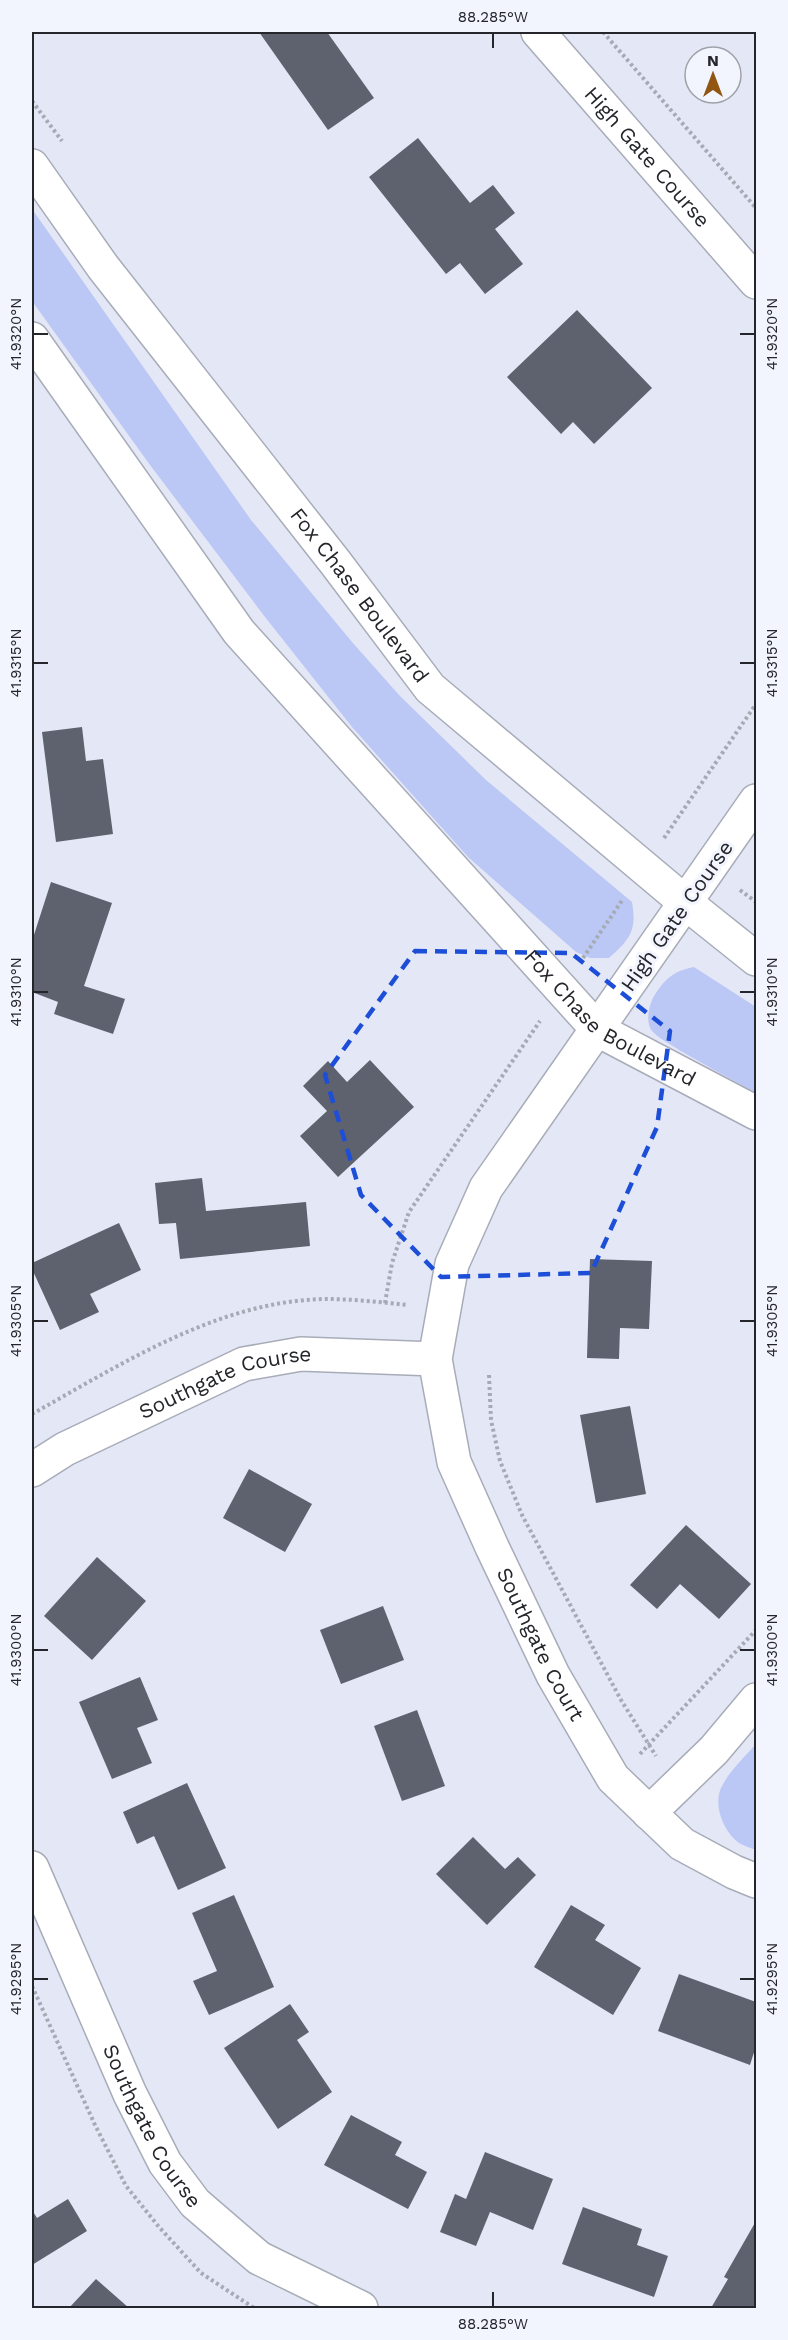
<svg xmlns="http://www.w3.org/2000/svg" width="788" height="2340" font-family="'Work Sans',sans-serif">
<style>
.green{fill:#bbc7f4}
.building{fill:#5e626e}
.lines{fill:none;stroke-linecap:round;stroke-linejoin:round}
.minor-casing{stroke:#a8acb9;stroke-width:36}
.path{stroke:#a6aab5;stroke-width:4;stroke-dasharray:3 3;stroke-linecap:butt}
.minor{stroke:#fff;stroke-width:33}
.marked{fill:none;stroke:#1d4ed8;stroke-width:4.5;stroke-dasharray:12 8;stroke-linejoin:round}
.ticks{fill:none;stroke:#24262b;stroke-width:2}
.labels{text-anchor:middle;stroke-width:6;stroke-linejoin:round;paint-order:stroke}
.street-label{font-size:21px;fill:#24262b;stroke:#f3f5fe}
.neatline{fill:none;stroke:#24262b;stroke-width:2}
.ticks-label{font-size:15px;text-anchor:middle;fill:#24262b}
</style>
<rect width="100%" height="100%" fill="#e4e8f6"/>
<!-- green -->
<g class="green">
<path d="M32 209 251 520 352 642 400 696 486 780 632 902C637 931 630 939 609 958H590L576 952 468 857 352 727 265 617 150 465 32 301Z"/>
<path d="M694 967 756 1007V1093C731 1079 705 1065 679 1050 671 1044 659 1039 652 1031 645 1022 649 1005 654 996 665 979 673 971 694 967Z"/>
<path d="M756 1744V1850C751 1848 744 1846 739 1843 724 1832 713 1806 721 1788 729 1771 745 1757 756 1744Z"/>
</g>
<!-- building -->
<g class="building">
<path d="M259 32H327L374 98 328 130Z"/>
<path d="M418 138 470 203 493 185 515 213 495 229 523 264 485 294 460 263 446 274 369 177Z"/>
<path d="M577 310 652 388 594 444 573 422 561 434 507 377Z"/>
<path d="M82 727 86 761 103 759 113 834 56 842 42 732Z"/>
<path d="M51 882 112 903 84 986 125 999 113 1034 54 1014 58 1002 32 992V941Z"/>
<path d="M370 1060 414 1107 338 1177 300 1136 327 1111 303 1086 328 1061 347 1082Z"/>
<path d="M202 1178 206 1211 306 1202 310 1246 180 1259 176 1223 159 1224 155 1183Z"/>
<path d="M119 1223 141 1270 90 1294 99 1312 60 1330 32 1269V1263Z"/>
<path d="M590 1259 652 1261 649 1329 620 1328 619 1359 587 1358Z"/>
<path d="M630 1406 646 1494 596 1503 580 1415Z"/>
<path d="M249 1469 312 1504 285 1552 223 1518Z"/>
<path d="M686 1525 751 1584 719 1619 680 1584 657 1609 630 1585Z"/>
<path d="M97 1557 146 1601 92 1660 44 1616Z"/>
<path d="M383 1606 404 1660 341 1684 320 1630Z"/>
<path d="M140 1677 158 1720 137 1728 152 1763 112 1779 79 1702Z"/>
<path d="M417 1710 445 1786 402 1801 374 1726Z"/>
<path d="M187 1783 226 1868 178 1890 154 1836 137 1844 123 1812Z"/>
<path d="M473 1837 505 1869 518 1857 536 1875 487 1925 436 1874Z"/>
<path d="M234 1895 274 1987 209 2015 193 1981 217 1971 192 1913Z"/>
<path d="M571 1905 605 1925 595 1940 641 1968 613 2015 534 1967Z"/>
<path d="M679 1974 756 2002V2046L750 2065 658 2031Z"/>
<path d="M290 2004 309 2032 297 2040 332 2092 278 2129 224 2048Z"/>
<path d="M351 2115 402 2142 395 2155 427 2172 408 2209 324 2165Z"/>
<path d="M485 2152 553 2179 533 2230 490 2212 476 2246 440 2232 455 2194 466 2199Z"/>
<path d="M68 2199 87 2231 32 2265V2210L37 2218Z"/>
<path d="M583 2207 642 2229 637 2245 668 2256 654 2297 562 2264Z"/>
<path d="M756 2221V2308H711L728 2279 724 2277Z"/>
<path d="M96 2279 129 2308H69Z"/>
</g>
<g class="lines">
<defs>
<g id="minor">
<path id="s1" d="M538 32 756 282"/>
<path id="s2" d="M32 166 103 267 335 562 430 688 686 903 756 959"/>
<path id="s3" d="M32 339 239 632 598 1030 756 1113"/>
<path id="s4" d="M756 801 486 1188 452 1264 435 1359 454 1462 492 1547 553 1675 613 1778 682 1844 734 1872 756 1881"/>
<path id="s5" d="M32 1470 65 1449 244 1364 301 1354 435 1359"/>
<path d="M649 1813 714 1750 756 1700"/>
<path id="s6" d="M32 1868 130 2094 165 2163 195 2203 259 2258 361 2308"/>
</g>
</defs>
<!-- minor casing -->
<use href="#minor" class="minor-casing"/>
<!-- path -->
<g class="path">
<path d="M603 32 756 208"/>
<path d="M32 101 62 141"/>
<path d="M664 838 756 704"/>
<path d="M740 890 756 902"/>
<path d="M583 958 623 899"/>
<path d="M385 1303 392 1263 409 1212 540 1021"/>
<path d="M489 1375 491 1420 500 1461 522 1515 621 1700 656 1756"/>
<path d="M32 1414C122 1364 218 1301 325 1299 352 1299 380 1302 407 1305"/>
<path d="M640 1754 756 1630"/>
<path d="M32 1986 95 2125 126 2186 159 2227 201 2273 254 2308"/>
</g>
<!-- minor -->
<use href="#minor" class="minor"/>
</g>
<!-- marked area -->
<path class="marked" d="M415 951 571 953 670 1031 657 1127 591 1273 441 1277 361 1195 325 1075Z"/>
<!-- ticks -->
<path class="ticks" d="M493 33V48M33 334H48M740 334H755M33 663H48M740 663H755M33 992H48M740 992H755M33 1321H48M740 1321H755M33 1650H48M740 1650H755M33 1979H48M740 1979H755M493 2292V2307"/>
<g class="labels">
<!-- street labels -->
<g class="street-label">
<text dy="7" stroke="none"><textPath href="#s1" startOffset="166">High Gate Course</textPath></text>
<text dy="7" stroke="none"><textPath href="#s2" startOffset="540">Fox Chase Boulevard</textPath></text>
<text transform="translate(677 916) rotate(-55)" y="7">High Gate Course</text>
<text dy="7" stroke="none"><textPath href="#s3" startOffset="897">Fox Chase Boulevard</textPath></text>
<text dy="7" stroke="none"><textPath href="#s5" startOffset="214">Southgate Course</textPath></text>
<text dy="7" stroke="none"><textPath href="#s4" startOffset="958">Southgate Court</textPath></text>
<text dy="7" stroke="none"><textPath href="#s6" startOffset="285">Southgate Course</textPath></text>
</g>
</g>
<!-- border -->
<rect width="788" height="2340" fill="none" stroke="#f3f5fe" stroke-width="66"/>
<!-- north arrow -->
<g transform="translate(713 75)"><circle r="28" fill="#f3f5fe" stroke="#a0a2aa" stroke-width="1.5"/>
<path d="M0-4.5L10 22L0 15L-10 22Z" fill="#905612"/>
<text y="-9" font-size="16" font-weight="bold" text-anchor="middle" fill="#24262b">N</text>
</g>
<rect x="33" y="33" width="722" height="2274" class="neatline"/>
<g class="ticks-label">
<text x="493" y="22">88.285°W</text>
<text transform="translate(16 334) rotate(-90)" y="5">41.9320°N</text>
<text transform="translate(772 334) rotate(-90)" y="5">41.9320°N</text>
<text transform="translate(16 663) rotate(-90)" y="5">41.9315°N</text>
<text transform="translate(772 663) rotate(-90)" y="5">41.9315°N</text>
<text transform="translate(16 992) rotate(-90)" y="5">41.9310°N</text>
<text transform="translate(772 992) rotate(-90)" y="5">41.9310°N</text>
<text transform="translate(16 1321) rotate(-90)" y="5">41.9305°N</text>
<text transform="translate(772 1321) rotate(-90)" y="5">41.9305°N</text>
<text transform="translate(16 1650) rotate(-90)" y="5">41.9300°N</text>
<text transform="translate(772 1650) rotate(-90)" y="5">41.9300°N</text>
<text transform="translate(16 1979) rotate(-90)" y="5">41.9295°N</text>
<text transform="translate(772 1979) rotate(-90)" y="5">41.9295°N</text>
<text x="493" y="2329">88.285°W</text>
</g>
</svg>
